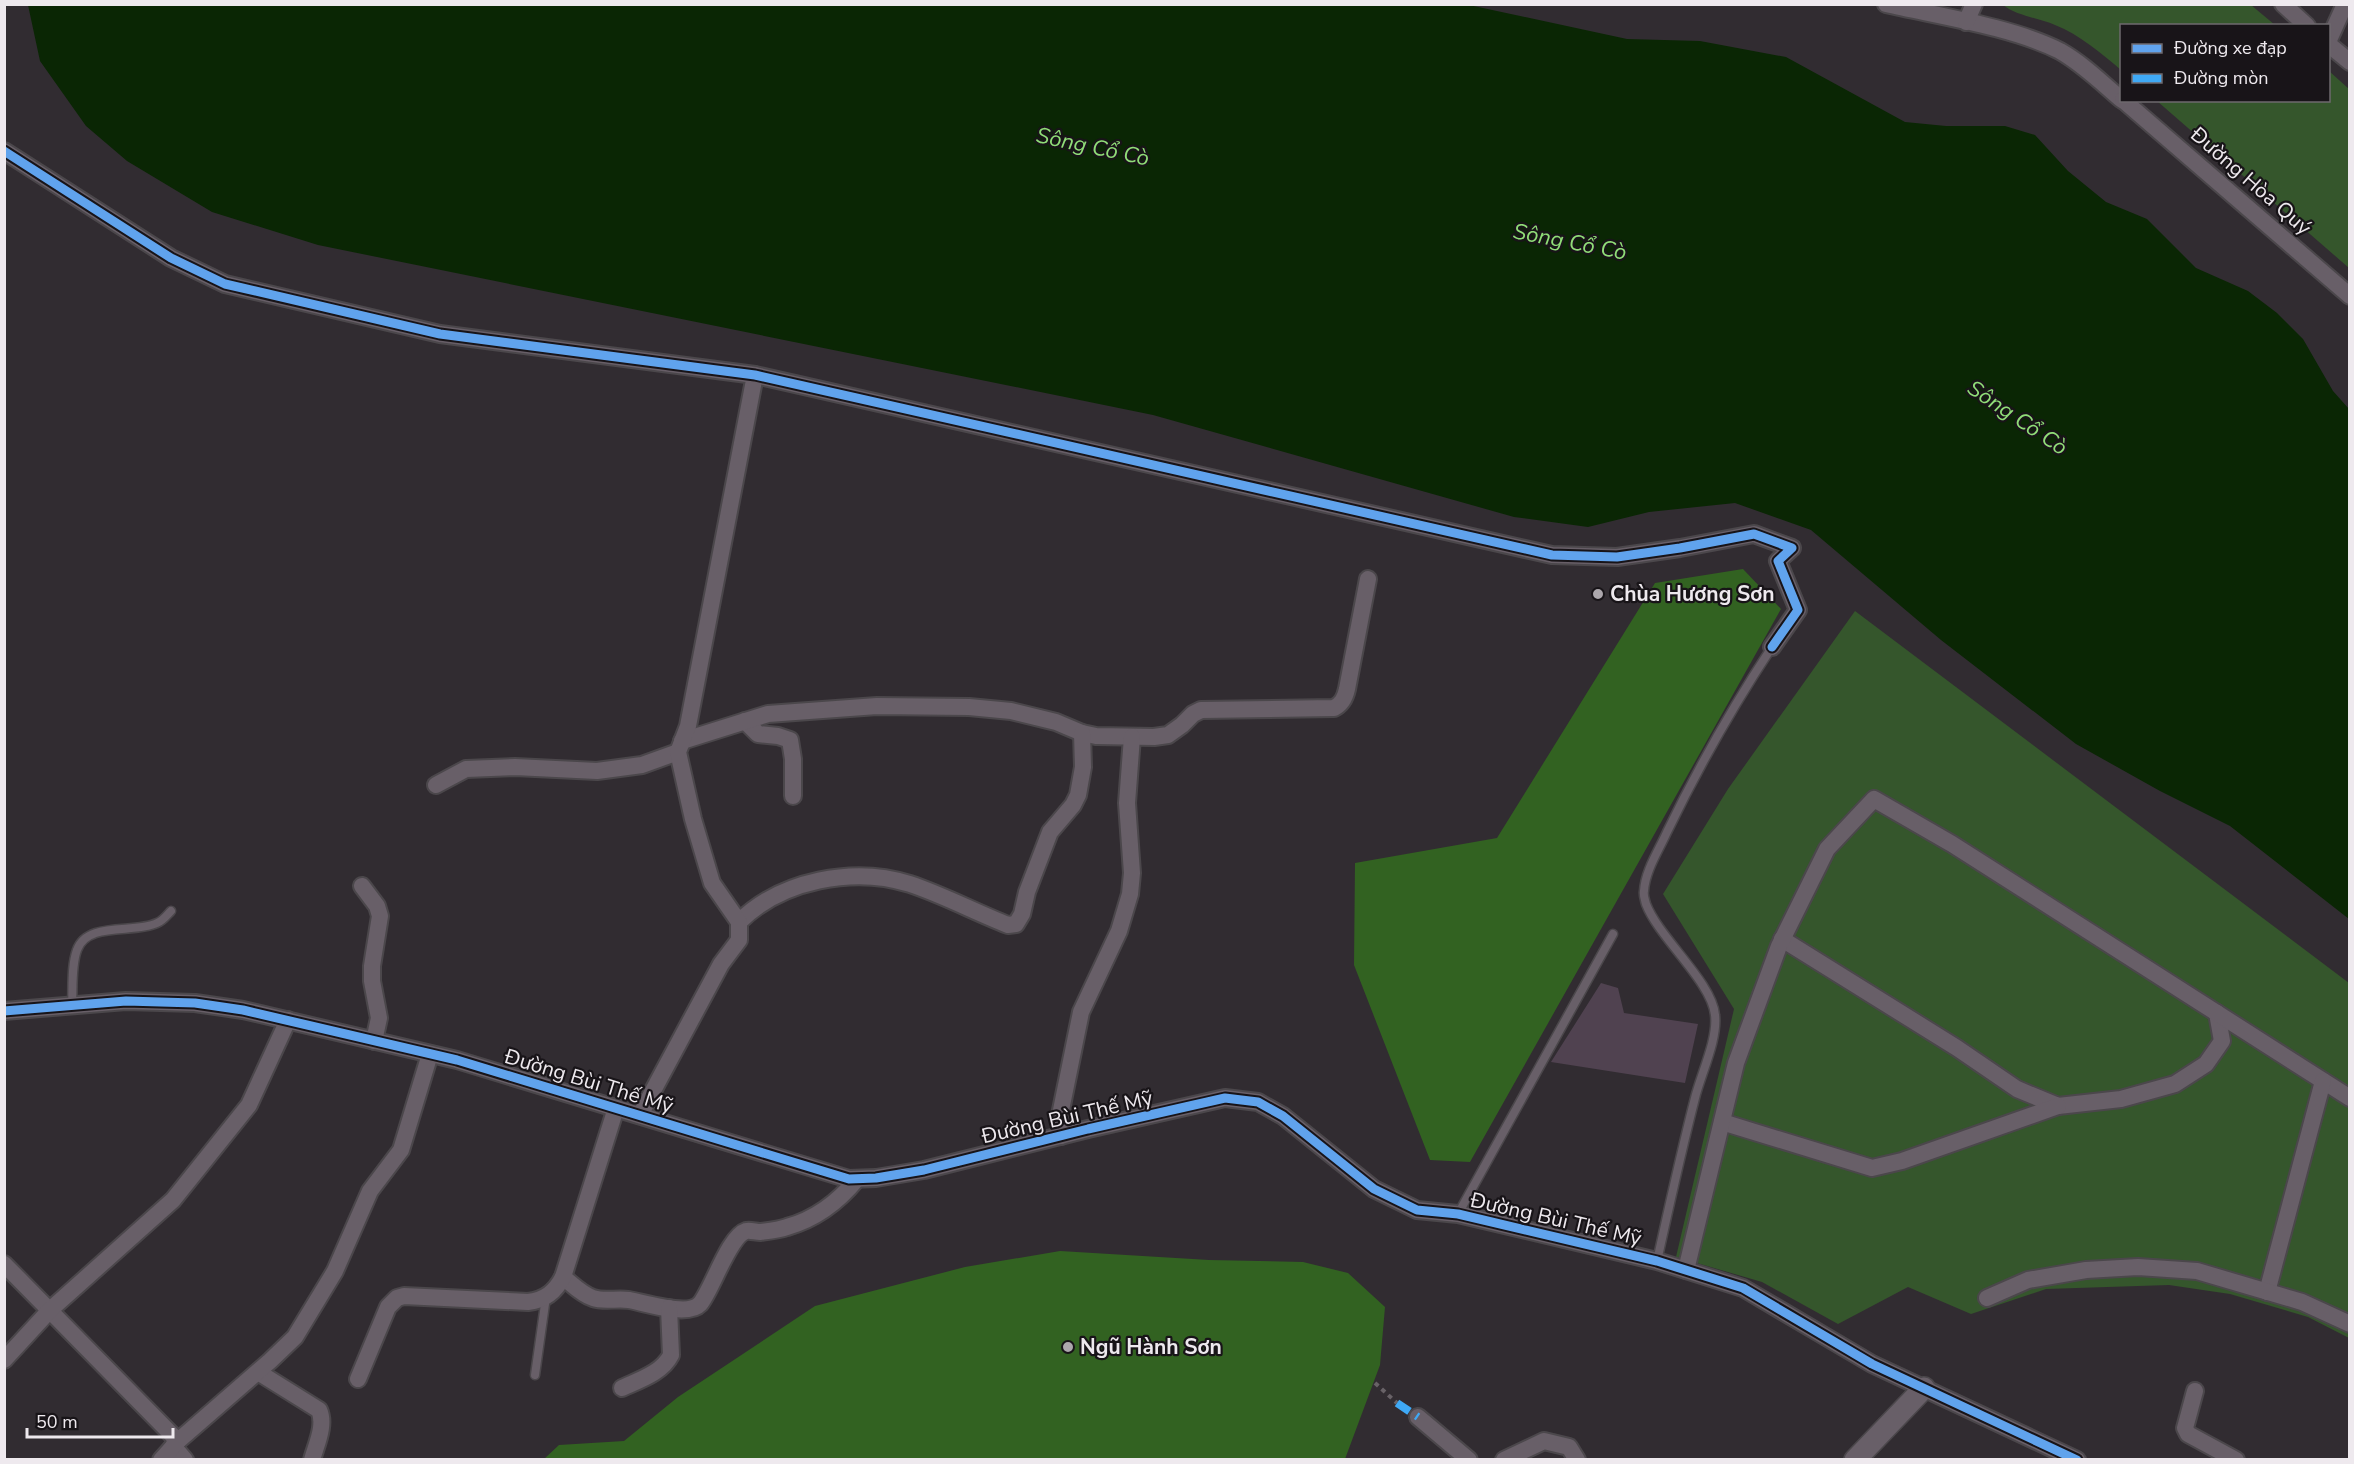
<svg xmlns="http://www.w3.org/2000/svg" width="2354" height="1464" font-family="'Nunito Sans',sans-serif">
<style>
.green{fill:#35562c}
.forest{fill:#326221}
.water{fill:#0a2604}
.building{fill:#504250}
.lines{fill:none;stroke-linecap:round;stroke-linejoin:round}
.service-casing{stroke:#4b474b;stroke-width:11}
.minor-casing{stroke:#4b474b;stroke-width:20}
.tertiary-casing{stroke:#4b474b;stroke-width:24}
.path{stroke:#686267;stroke-width:4;stroke-dasharray:4.5 4.5;stroke-linecap:butt}
.service{stroke:#685f68;stroke-width:8}
.minor{stroke:#685f68;stroke-width:16}
.tertiary{stroke:#685f68;stroke-width:21}
.quiet{stroke:#3fa9f5;stroke-width:8;stroke-dasharray:15 8;stroke-linecap:butt}
.cycleway-casing{stroke:#181418;stroke-width:13}
.cycleway{stroke:#60a3ed;stroke-width:9}
.poi-dot{fill:#aca7ac;stroke:#181418;stroke-width:2}
.labels{text-anchor:middle;stroke-width:4.5;stroke-linejoin:round;paint-order:stroke}
.street-label{font-size:21px;fill:#eee9ee;stroke:#181418}
.poi-label{font-size:21px;font-weight:bold;fill:#eee9ee;stroke:#181418;text-anchor:start}
.water-label{font-size:22px;font-style:italic;fill:#90dd78;stroke:#181418}
</style>
<rect width="100%" height="100%" fill="#312c31"/>
<!-- green -->
<g class="green">
<path d="M2003 5H2251L2275 25 2122 26 2121 70C2101 53 2080 35 2055 25 2039 18 2017 16 2003 5Z"/>
<path d="M2329 71 2349 89V268L2157 101 2328 100Z"/>
<path d="M1855 611 2349 983V1338L2308 1317 2230 1294 2169 1285 2046 1289 1971 1314 1908 1287 1838 1324 1762 1282 1676 1257 1734 1009 1663 894 1728 789Z"/>
</g>
<!-- forest -->
<g class="forest">
<path d="M1743 569 1781 609 1470 1162 1430 1160 1354 965 1355 863 1497 838 1655 583Z"/>
<path d="M1060 1251 1209 1260 1303 1262 1348 1273 1385 1307 1380 1365 1345 1459H544L559 1445 624 1441 678 1397 815 1306 965 1267Z"/>
</g>
<!-- water -->
<path class="water" d="M28 5H1469L1627 39 1700 41 1786 57 1905 122 1946 126H2005L2035 135 2068 171 2106 202 2147 219 2196 268 2248 291 2277 313 2303 339 2333 391 2349 409V919L2230 826 2160 791 2076 744 1941 640 1811 530 1735 503 1649 512 1588 527 1514 517 1153 415 318 245 212 212 127 161 86 126 40 61Z"/>
<!-- building -->
<path class="building" d="M1601 983 1618 988 1624 1013 1698 1024 1685 1083 1551 1062Z"/>
<g class="lines">
<defs>
<g id="service">
<path d="M72 1006C73 989 71 966 77 950 87 921 134 934 157 923 163 921 167 915 171 911"/>
<path d="M1458 1214 1613 934"/>
<path d="M1657 1261C1669 1207 1681 1152 1695 1098 1701 1074 1718 1039 1715 1015 1712 982 1659 938 1646 904 1645 900 1643 895 1644 891 1645 871 1659 850 1667 832 1698 768 1733 706 1772 647"/>
<path d="M535 1375 546 1297"/>
</g>
<g id="minor">
<path d="M1886 4C1938 16 2013 27 2060 51 2083 64 2102 83 2122 100"/>
<path d="M2283 4 2307 26"/>
<path d="M1966 22 1974 4"/>
<path d="M2328 42 2345 4"/>
<path d="M2328 44 2350 62"/>
<path d="M2123 100 2350 296"/>
<path d="M4 151 171 258 225 284 440 334 755 375 1552 555 1617 557 1680 548 1754 534 1792 548 1778 561 1798 610 1772 647"/>
<path d="M745 721 758 734 778 736 790 740 793 759V796"/>
<path d="M682 741 768 714 877 706 969 707 1011 711 1056 722 1082 733 1096 736 1154 737 1168 735 1182 725 1193 714 1201 710 1334 708C1342 704 1345 698 1347 689L1368 579"/>
<path d="M436 785 466 769 515 767 597 771 642 765 678 752"/>
<path d="M362 886 377 906 380 916 372 966V981L379 1018 374 1041"/>
<path d="M739 922C781 880 854 866 910 884 943 895 975 912 1008 925L1016 924 1022 914 1027 892 1050 832 1073 805 1078 795 1083 767 1082 733"/>
<path d="M1782 939 1957 1048 2017 1089 2058 1106 2121 1099 2175 1084 2206 1064 2222 1041 2217 1013"/>
<path d="M4 1011 126 1001 195 1003 243 1010 457 1060 849 1179 876 1178 924 1170 1088 1129 1225 1098 1258 1102 1283 1116 1374 1189 1417 1210 1458 1214 1657 1261 1743 1288 1872 1364 2077 1460"/>
<path d="M640 1115 721 964 739 940V922L712 883 693 819 678 752 688 726 755 375"/>
<path d="M1722 1122 1872 1168 1902 1161 2058 1106"/>
<path d="M1061 1136 1059 1120 1081 1012 1119 931 1130 894 1132 873 1127 803 1132 737"/>
<path d="M4 1264 178 1441"/>
<path d="M1686 1270 1736 1063 1779 946 1827 849 1874 799 1952 844 2350 1098"/>
<path d="M563 1277C572 1284 581 1294 593 1298 604 1302 617 1298 629 1300 645 1303 688 1317 700 1304 712 1290 729 1236 746 1231 750 1230 756 1232 760 1232 768 1231 779 1230 787 1227 816 1219 839 1201 857 1179"/>
<path d="M2267 1292 2323 1081"/>
<path d="M1987 1298 2028 1280 2086 1270 2138 1267 2197 1271 2302 1302 2350 1324"/>
<path d="M4 1360 50 1310 173 1200 249 1105 288 1020"/>
<path d="M258 1372 319 1410C326 1425 316 1445 312 1460"/>
<path d="M358 1379 388 1307 397 1298 404 1296 528 1302C545 1300 555 1292 563 1277L616 1108"/>
<path d="M622 1388C639 1380 662 1373 671 1355L669 1308"/>
<path d="M2195 1391 2185 1428 2188 1434 2236 1460"/>
<path d="M1418 1417 1469 1460"/>
<path d="M173 1446 185 1460"/>
<path d="M161 1460 178 1441 270 1361 295 1337 335 1271 370 1191 401 1150 430 1054"/>
<path d="M1504 1460 1544 1441 1569 1447 1577 1460"/>
</g>
<path id="tertiary" d="M1855 1460 1924 1388"/>
</defs>
<!-- service casing -->
<use href="#service" class="service-casing"/>
<!-- minor casing -->
<use href="#minor" class="minor-casing"/>
<!-- tertiary casing -->
<use href="#tertiary" class="tertiary-casing"/>
<!-- path -->
<path class="path" d="M1375 1383 1397 1403"/>
<!-- service -->
<use href="#service" class="service"/>
<!-- minor -->
<use href="#minor" class="minor"/>
<!-- tertiary -->
<use href="#tertiary" class="tertiary"/>
<!-- quiet -->
<path class="quiet" d="M1397 1403 1418 1417"/>
<defs>
<g id="cycleway">
<path d="M4 151 171 258 225 284 440 334 755 375 1552 555 1617 557 1680 548 1754 534 1792 548 1778 561 1798 610 1772 647"/>
<path d="M4 1011 126 1001 195 1003 243 1010 457 1060 849 1179 876 1178 924 1170 1088 1129 1225 1098 1258 1102 1283 1116 1374 1189 1417 1210 1458 1214 1657 1261 1743 1288 1872 1364 2077 1460"/>
</g>
</defs>
<!-- cycleway casing -->
<use href="#cycleway" class="cycleway-casing"/>
<!-- cycleway -->
<use href="#cycleway" class="cycleway"/>
</g>
<!-- markers -->
<g class="poi-dot">
<circle cx="1598" cy="594" r="6"/>
<circle cx="1068" cy="1347" r="6"/>
</g>
<g class="labels">
<!-- street labels -->
<g class="street-label">
<text transform="translate(2251 181) rotate(41)" y="7">Đường Hòa Quý</text>
<text transform="translate(589 1081) rotate(17)" y="7">Đường Bùi Thế Mỹ</text>
<text transform="translate(1067 1117) rotate(-13)" y="7">Đường Bùi Thế Mỹ</text>
<text transform="translate(1556 1219) rotate(13)" y="7">Đường Bùi Thế Mỹ</text>
</g>
<!-- poi labels -->
<g class="poi-label">
<text x="1610" y="601">Chùa Hương Sơn</text>
<text x="1080" y="1354">Ngũ Hành Sơn</text>
</g>
<!-- water labels -->
<g class="water-label">
<text transform="translate(1093 146) rotate(12)" y="8">Sông Cổ Cò</text>
<text transform="translate(1570 241) rotate(11)" y="8">Sông Cổ Cò</text>
<text transform="translate(2018 417) rotate(34)" y="8">Sông Cổ Cò</text>
</g>
</g>
<!-- border -->
<rect width="2354" height="1464" fill="none" stroke="#eee9ee" stroke-width="12"/>
<!-- legend -->
<rect x="2120" y="24" width="210" height="78" fill="#181418" stroke="#6e696e" stroke-width="1.5"/>
<rect x="2132" y="44" width="30" height="9" fill="#60a3ed" stroke="#6e696e" stroke-width="1.5"/>
<text x="2174" y="54" font-size="18" fill="#eee9ee">Đường xe đạp</text>
<rect x="2132" y="74" width="30" height="9" fill="#3fa9f5" stroke="#6e696e" stroke-width="1.5"/>
<text x="2174" y="84" font-size="18" fill="#eee9ee">Đường mòn</text>
<!-- scale -->
<path d="M27 1428v9h146v-9" fill="none" stroke="#eee9ee" stroke-width="3"/>
<text x="36" y="1428" font-size="18" fill="#eee9ee" stroke="#181418" stroke-width="4.5" paint-order="stroke">50 m</text>
</svg>
